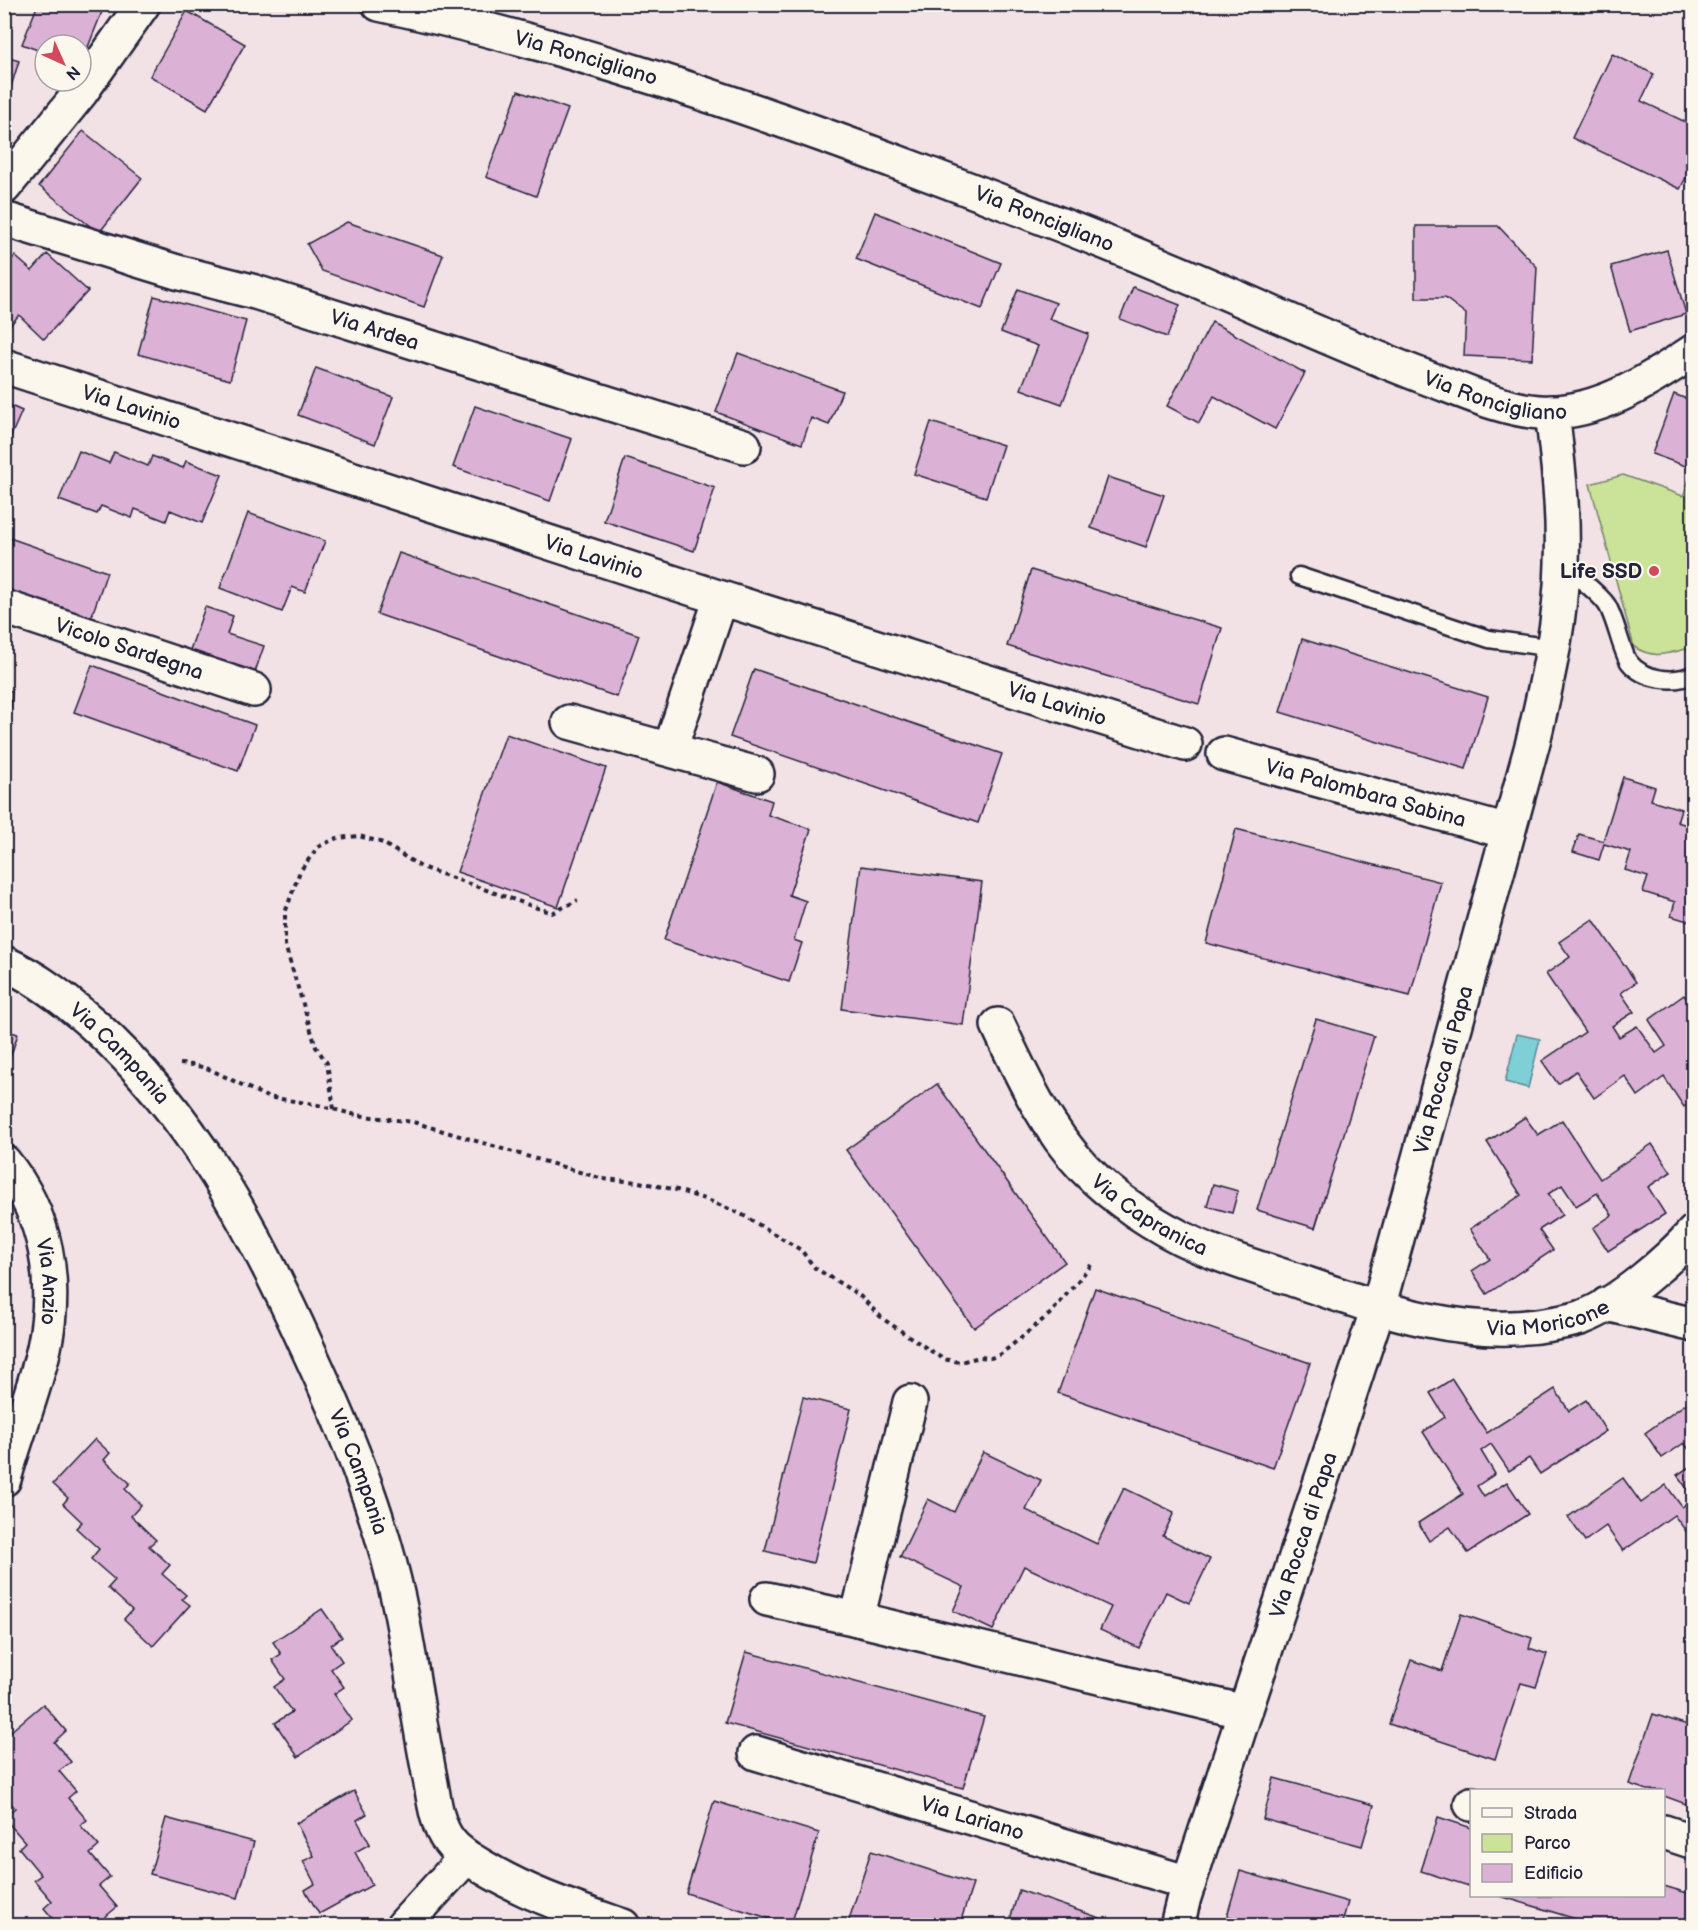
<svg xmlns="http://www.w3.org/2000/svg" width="1698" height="1930" font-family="'Balsamiq Sans',sans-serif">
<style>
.green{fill:#cae399;stroke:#76826a;stroke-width:1.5}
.water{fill:#7ecfd6;stroke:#598a98;stroke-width:1.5}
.building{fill:#dcb1d6;stroke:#22223b;stroke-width:1.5}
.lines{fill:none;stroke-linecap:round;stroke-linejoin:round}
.lane-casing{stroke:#22223b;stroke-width:21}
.street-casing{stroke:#22223b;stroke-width:38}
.path{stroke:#22223b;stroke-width:4;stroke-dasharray:4.5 4.5;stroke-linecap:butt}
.lane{stroke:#fbf7ec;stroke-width:16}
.street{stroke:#fbf7ec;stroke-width:33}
.poi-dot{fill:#d1495b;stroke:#fbf7ec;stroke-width:2}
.labels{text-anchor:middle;stroke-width:4.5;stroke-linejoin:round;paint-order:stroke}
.street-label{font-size:21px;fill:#22223b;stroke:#fbf7ec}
.poi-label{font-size:21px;font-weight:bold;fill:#22223b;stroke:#fbf7ec;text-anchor:end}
</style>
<rect width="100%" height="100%" fill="#f2e2e5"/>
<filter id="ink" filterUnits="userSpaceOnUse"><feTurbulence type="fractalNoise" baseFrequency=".0167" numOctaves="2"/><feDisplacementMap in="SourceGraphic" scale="12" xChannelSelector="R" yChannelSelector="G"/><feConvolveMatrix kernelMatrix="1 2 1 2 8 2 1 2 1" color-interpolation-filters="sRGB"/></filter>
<g filter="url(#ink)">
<!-- green -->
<path class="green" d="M1623 475 1683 496 1690 477 1693 479V659L1686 649C1665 654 1654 659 1634 647L1590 484Z"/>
<!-- water -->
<path class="water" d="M1517 1034 1540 1039 1528 1088 1505 1082Z"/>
<!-- building -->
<g class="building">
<path d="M38 4H105L86 52 81 50V45L64 43 63 45H45V53L22 44Z"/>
<path d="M187 11 245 44 207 109 150 76Z"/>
<path d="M1612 54 1654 74 1641 101 1694 126V162L1680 189 1572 138Z"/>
<path d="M4 56 19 61 10 90 4 89Z"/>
<path d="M518 91 568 109 536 196 486 177Z"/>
<path d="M83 131 142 178 99 233 39 186Z"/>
<path d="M875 212 1001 263 982 309 856 259Z"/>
<path d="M347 222 443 255 424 307 322 271 307 244Z"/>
<path d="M1416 226H1498L1537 267 1532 359 1464 356 1466 314 1445 298H1416Z"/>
<path d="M1667 250 1686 314 1630 331 1611 266Z"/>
<path d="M47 254 88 291 44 339 19 315 5 331 4 267 15 256 32 271Z"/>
<path d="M1133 287 1180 305 1167 337 1120 319Z"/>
<path d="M1018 289 1056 303 1049 319 1089 334 1062 404 1021 389 1038 346 1001 332Z"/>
<path d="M154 296 246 321 230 380 138 354Z"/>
<path d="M1212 322 1305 373 1275 429 1214 396 1199 423 1167 406Z"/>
<path d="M738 353 842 391 829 425 811 418 802 444 716 412Z"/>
<path d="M316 368 393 397 375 444 298 415Z"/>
<path d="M1674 394 1694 402V469L1652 454Z"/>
<path d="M4 403 22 411 4 452Z"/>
<path d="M475 406 572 439 550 501 453 467Z"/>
<path d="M931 422 1003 445 986 497 914 474Z"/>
<path d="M79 451 109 463 114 452 148 466 152 456 183 468 186 461 222 475 202 523 170 510 166 521 135 509 132 518 101 506 97 514 59 500Z"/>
<path d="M625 458 715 488 694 551 604 521Z"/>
<path d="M1108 477 1164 495 1146 547 1091 528Z"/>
<path d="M248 513 325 541 305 592 292 587 282 612 220 588Z"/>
<path d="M4 536 107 572 91 618 4 589Z"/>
<path d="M399 553 639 635 617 697 377 614Z"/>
<path d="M1031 570 1222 628 1199 704 1007 646Z"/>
<path d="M205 607 233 616 227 634 264 646 255 672 190 650Z"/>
<path d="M1302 639 1488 697 1466 769 1280 712Z"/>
<path d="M92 665 255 725 238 771 74 712Z"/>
<path d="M754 669 1002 754 978 823 730 737Z"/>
<path d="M4 691H12L6 764H4Z"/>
<path d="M506 734 606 768 558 907 457 872Z"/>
<path d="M1623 777 1655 787 1651 800 1681 809 1677 822 1694 827V923L1671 916 1675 902 1643 892 1648 877 1625 870 1631 852 1604 844 1599 860 1573 852 1579 834 1603 841Z"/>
<path d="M717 782 772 801 768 815 811 829 789 895 806 901 794 940 802 943 789 982 664 940Z"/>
<path d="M1236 829 1441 882 1410 996 1206 943Z"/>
<path d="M861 866 982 882 963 1025 842 1009Z"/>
<path d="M1593 919 1636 982 1621 993 1634 1012 1612 1026 1619 1037 1637 1026 1656 1053 1666 1046 1649 1020 1684 995 1694 1010V1100L1684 1107 1664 1077 1638 1096 1625 1076 1594 1098 1576 1071 1558 1084 1542 1061 1585 1032 1546 974 1570 957 1559 942Z"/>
<path d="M1316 1019 1374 1036 1315 1228 1257 1210Z"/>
<path d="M4 1030 18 1034 4 1076Z"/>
<path d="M937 1084 1065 1262 974 1328 846 1150Z"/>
<path d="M1525 1117 1538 1135 1562 1120 1600 1179 1652 1144 1671 1172 1648 1187 1665 1214 1608 1251 1593 1228 1612 1215 1597 1193 1576 1206 1562 1185 1548 1194 1562 1215 1539 1230 1553 1250 1487 1294 1472 1271 1490 1259 1470 1229 1521 1195 1487 1142Z"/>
<path d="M1213 1184 1238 1191 1232 1213 1207 1206Z"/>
<path d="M1095 1288 1310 1363 1273 1468 1058 1393Z"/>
<path d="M1452 1379 1487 1433 1555 1389 1569 1411 1586 1400 1606 1431 1540 1474 1529 1458 1509 1471 1491 1444 1481 1451 1495 1474 1477 1486 1484 1497 1507 1482 1528 1514 1468 1553 1450 1527 1429 1541 1418 1523 1463 1494 1423 1432 1445 1417 1430 1393Z"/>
<path d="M803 1397 851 1409 813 1563 765 1551Z"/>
<path d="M1694 1398V1456L1684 1443 1662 1458 1645 1433Z"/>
<path d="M95 1439 110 1453 104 1460 130 1483 125 1489 141 1505 131 1516 156 1540 149 1546 170 1565 162 1574 186 1595 182 1599 190 1605 153 1646 124 1619 132 1610 108 1588 115 1580 91 1559 99 1549 76 1528 82 1522 63 1504 68 1498 53 1484Z"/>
<path d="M983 1452 1041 1480 1026 1510 1097 1544 1124 1488 1174 1512 1163 1536 1210 1559 1189 1603 1166 1592 1139 1648 1100 1630 1111 1607 1024 1566 993 1630 953 1611 964 1587 900 1557 928 1499 954 1512Z"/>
<path d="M1694 1464V1498L1677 1475Z"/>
<path d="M1623 1478 1641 1503 1666 1485 1682 1507 1694 1499V1542L1674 1515 1623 1551 1606 1526 1585 1541 1568 1517Z"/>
<path d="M322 1609 342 1637 331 1645 342 1661 331 1669 344 1687 334 1694 352 1720 298 1757 275 1723 292 1712 274 1687 285 1679 272 1660 281 1654 273 1642Z"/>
<path d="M1461 1614 1532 1638 1529 1648 1547 1654 1536 1687 1521 1683 1495 1759 1389 1724 1411 1660 1442 1671Z"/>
<path d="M746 1652 984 1717 963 1788 725 1723Z"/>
<path d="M43 1704 66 1731 54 1742 71 1762 59 1771 76 1791 68 1798 87 1820 80 1825 99 1846 90 1854 110 1877 99 1886 117 1907 105 1917 112 1926H59L44 1908 52 1901 34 1880 41 1875 19 1848 25 1842 4 1818 15 1808 4 1795V1781L7 1779 4 1777V1737Z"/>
<path d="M1653 1714 1694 1727V1807L1664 1796V1790H1647L1629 1784Z"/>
<path d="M1274 1778 1374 1805 1362 1846 1263 1819Z"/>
<path d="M354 1791 367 1814 357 1820 370 1844 355 1852 372 1885 319 1914 305 1890 315 1884 303 1861 314 1856 296 1823Z"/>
<path d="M714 1801 819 1833 791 1925 686 1893Z"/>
<path d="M1438 1817 1472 1828V1887L1421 1871Z"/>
<path d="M166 1818 254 1842 238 1898 150 1874Z"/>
<path d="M871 1851 973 1884 959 1926H847Z"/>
<path d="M1240 1871 1348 1902 1341 1926H1260L1227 1916Z"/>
<path d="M1664 1886 1694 1895V1926H1599L1500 1896H1664Z"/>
<path d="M1019 1890 1123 1926H1008Z"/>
</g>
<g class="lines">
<defs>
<g id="lane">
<path d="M1562 564C1574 574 1600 594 1607 605 1616 620 1621 650 1629 662 1643 680 1674 684 1694 674"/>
<path d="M1299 576 1489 639 1553 648"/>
</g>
<g id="street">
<path id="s1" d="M379 4C565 44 746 105 923 172 1000 201 1077 230 1153 262 1244 299 1333 342 1425 377 1461 390 1501 409 1539 412 1595 416 1649 381 1694 351"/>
<path d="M4 187 81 92 143 4"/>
<path id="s2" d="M4 219 177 272 255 292 744 446"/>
<path id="s3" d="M4 366 721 598 1185 744"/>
<path id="s4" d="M4 607 254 690"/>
<path d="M569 722 757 774"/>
<path d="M670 749 721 598"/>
<path id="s5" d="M1224 754 1508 832"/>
<path id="s6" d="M4 963C38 978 67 1001 94 1025 192 1113 254 1230 307 1347 345 1429 379 1510 398 1598 411 1658 418 1718 430 1778 434 1799 436 1824 449 1841 458 1853 471 1860 483 1867 527 1894 574 1909 623 1926"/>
<path id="s7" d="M998 1025C1022 1076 1045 1127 1084 1168 1115 1200 1156 1227 1196 1245 1228 1259 1262 1269 1295 1280 1377 1308 1463 1340 1551 1324 1561 1322 1573 1321 1583 1317 1618 1304 1668 1261 1694 1232"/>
<path id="s8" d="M4 1162C47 1215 58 1282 44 1348 34 1392 16 1435 4 1479"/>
<path d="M1607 1304 1694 1325"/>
<path d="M910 1402 857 1619 1245 1712"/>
<path d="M767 1599 857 1619"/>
<path id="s9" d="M756 1753 1189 1883"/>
<path d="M1471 1804H1472"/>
<path d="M1664 1832 1694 1842"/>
<path d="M403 1926 466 1857"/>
<path id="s10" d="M1177 1926 1184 1897 1378 1308 1534 738C1547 681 1561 622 1562 563 1564 512 1558 462 1552 412"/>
</g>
</defs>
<!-- lane casing -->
<use href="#lane" class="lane-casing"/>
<!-- street casing -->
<use href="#street" class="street-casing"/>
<!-- path -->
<g class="path">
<path d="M180 1064 194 1065 209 1069 267 1097 314 1104 356 1115 413 1122 603 1179 639 1182 677 1190 710 1201 741 1214 801 1250 815 1268 859 1295 883 1319 943 1359 960 1362 980 1357 991 1358 1001 1354 1051 1313 1092 1264"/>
<path d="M334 1109 327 1063 316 1047 285 945V913L300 871 318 847 337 838 359 836 383 843 421 867 552 913 578 900"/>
</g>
<!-- lane -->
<use href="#lane" class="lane"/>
<!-- street -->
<use href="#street" class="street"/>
</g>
</g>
<!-- markers -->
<circle class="poi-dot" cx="1654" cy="571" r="6"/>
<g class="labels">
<!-- street labels -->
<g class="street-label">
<text dy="7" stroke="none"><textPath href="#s1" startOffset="214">Via Roncigliano</textPath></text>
<text dy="7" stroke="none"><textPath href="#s1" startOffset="700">Via Roncigliano</textPath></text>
<text dy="7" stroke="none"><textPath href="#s2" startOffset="387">Via Ardea</textPath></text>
<text dy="7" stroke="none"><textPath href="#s1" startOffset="1186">Via Roncigliano</textPath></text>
<text dy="7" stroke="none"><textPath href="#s3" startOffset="134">Via Lavinio</textPath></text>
<text dy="7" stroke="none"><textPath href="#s3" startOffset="620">Via Lavinio</textPath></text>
<text dy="7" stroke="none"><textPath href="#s4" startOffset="132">Vicolo Sardegna</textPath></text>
<text dy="7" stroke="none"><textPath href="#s3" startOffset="1106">Via Lavinio</textPath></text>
<text dy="7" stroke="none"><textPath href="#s5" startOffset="147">Via Palombara Sabina</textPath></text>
<text dy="7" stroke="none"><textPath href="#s6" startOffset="148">Via Campania</textPath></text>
<text dy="7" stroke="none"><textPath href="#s10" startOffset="897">Via Rocca di Papa</textPath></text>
<text dy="7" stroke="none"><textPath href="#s7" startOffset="249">Via Capranica</textPath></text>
<text dy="7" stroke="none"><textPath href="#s8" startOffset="130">Via Anzio</textPath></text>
<text dy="7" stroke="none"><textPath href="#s7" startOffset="670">Via Moricone</textPath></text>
<text dy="7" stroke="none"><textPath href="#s6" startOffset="634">Via Campania</textPath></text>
<text dy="7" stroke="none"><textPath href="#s10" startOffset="411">Via Rocca di Papa</textPath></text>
<text dy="7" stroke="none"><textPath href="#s9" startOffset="226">Via Lariano</textPath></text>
</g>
<!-- poi labels -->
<g class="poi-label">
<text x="1642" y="578">Life SSD</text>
</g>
</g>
<!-- margin -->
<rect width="1698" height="1930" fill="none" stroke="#fbf7ec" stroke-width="24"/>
<rect x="12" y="12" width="1674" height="1906" fill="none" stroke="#22223b" stroke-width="2" filter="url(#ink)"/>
<!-- legend -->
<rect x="1470" y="1789" width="195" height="108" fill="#fbf7ec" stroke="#a4a2a5" stroke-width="1.5"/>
<rect x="1482" y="1808" width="30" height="9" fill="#fbf7ec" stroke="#a4a2a5" stroke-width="1.5"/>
<text x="1524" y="1819" font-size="18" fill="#22223b">Strada</text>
<rect x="1482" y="1834" width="30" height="18" fill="#cae399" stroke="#a4a2a5" stroke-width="1.5"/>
<text x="1524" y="1849" font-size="18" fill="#22223b">Parco</text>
<rect x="1482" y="1864" width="30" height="18" fill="#dcb1d6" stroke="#a4a2a5" stroke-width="1.5"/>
<text x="1524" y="1879" font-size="18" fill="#22223b">Edificio</text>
<!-- north arrow -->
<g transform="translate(63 63) rotate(135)"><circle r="28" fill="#fbf7ec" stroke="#a4a2a5" stroke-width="1.5"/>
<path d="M0-4.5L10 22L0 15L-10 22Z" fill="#d1495b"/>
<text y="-9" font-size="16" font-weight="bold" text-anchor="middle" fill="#22223b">N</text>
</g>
</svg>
